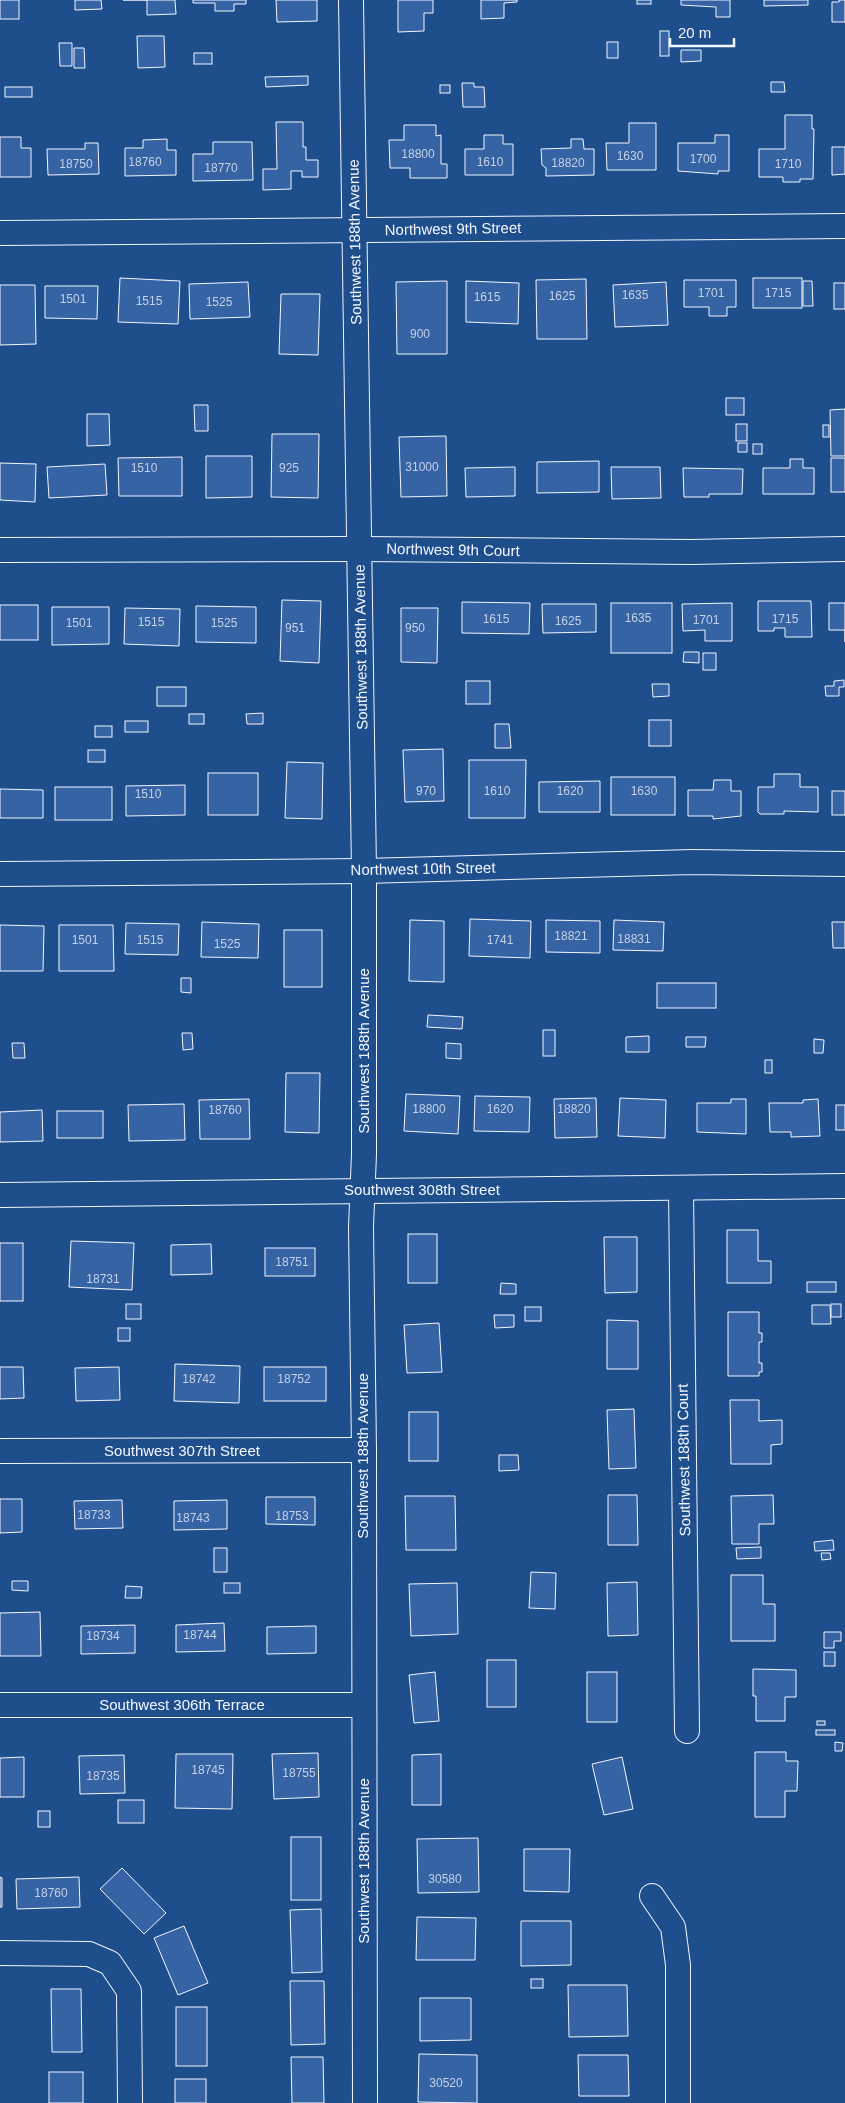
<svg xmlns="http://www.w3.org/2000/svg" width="845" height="2103" font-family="Arial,sans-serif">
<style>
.building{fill:#3563a3;stroke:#f2f6ff}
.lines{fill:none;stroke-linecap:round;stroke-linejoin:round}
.minor-casing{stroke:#f2f6ff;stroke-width:26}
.minor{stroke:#1f4e8c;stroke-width:24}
.labels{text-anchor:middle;stroke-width:4;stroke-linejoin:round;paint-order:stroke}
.number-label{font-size:12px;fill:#c3d1e8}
.street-label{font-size:15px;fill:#f2f6ff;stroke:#1f4e8c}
</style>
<rect width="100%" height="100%" fill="#1f4e8c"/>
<!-- building -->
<g class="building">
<rect x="0" y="0" width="19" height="19"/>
<path d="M75 0H101L102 9 75 10Z"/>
<path d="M123 0H175L176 14 147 15V0Z"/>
<path d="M193 0H246V4H234V11H215V3H193Z"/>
<path d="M276 0H317V21L277 22Z"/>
<path d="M398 0H433V13H424V31L398 32Z"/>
<path d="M481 0H517V2L504 3V18L481 19Z"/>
<rect x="637" y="0" width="14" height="4"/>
<path d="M681 0H730V17H716V7L681 5Z"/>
<path d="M764 0H808V5L764 6Z"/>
<path d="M839 0H845V22H832V2H839Z"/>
<rect x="660" y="31" width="9" height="25"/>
<path d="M137 36H164L165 67 138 68Z"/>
<rect x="607" y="42" width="11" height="16"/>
<path d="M59 43H72V66H60Z"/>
<path d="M74 48H84L85 68H74Z"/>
<path d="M681 50H701V61L681 62Z"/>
<rect x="194" y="53" width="18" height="11"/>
<path d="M308 76V85L266 87 265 77Z"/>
<path d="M771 82H784L785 92H771Z"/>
<path d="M462 83H474V87H484L485 107H463Z"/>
<rect x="440" y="85" width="10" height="8"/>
<rect x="5" y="87" width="27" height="10"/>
<path d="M785 115H812V129H814L813 179H800V182H783V177H759V149H785Z"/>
<path d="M276 122H303V147H306V160H318V177H302V171H291V189L263 190V169H277Z"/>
<path d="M629 123H656V170H607L606 143H629Z"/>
<path d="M404 125H436V136L441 135V164H447V178H410V168H390L389 140H404Z"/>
<path d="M484 135H503V144H513V175H465V149H484Z"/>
<path d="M715 135H729V171H718V174L678 171V143H715Z"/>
<path d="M0 137H21V148H31V177H0Z"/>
<path d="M167 139V150H176V175L125 176V148H143V140Z"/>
<path d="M571 139H583L584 149H594V175L546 176V168L542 165 541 149 571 148Z"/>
<path d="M213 142H252L253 180 193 181V154H213Z"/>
<path d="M85 143H98L99 174 48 175 47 149H85Z"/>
<path d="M832 147H845V174L832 175Z"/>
<path d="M120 278 180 281 178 324 118 322Z"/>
<rect x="753" y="278" width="49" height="30"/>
<path d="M586 279 587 339H537L536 280Z"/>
<path d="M684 280H736V307H727V316H709V307H684Z"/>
<path d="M447 281V354H397L396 282Z"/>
<path d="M466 281 519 283 518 324 466 322Z"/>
<path d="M803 281H812L813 306H803Z"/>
<path d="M248 282 250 317 190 319 189 284Z"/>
<path d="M666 282 668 325 615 327 613 285Z"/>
<rect x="834" y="283" width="11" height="26"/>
<path d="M0 285H35L36 344 0 345Z"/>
<path d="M45 286H98L97 319 45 318Z"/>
<path d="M281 294H320L318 355 279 354Z"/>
<rect x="726" y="398" width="18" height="17"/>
<path d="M194 405H208V431H195Z"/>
<path d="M845 409V456H831L830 410Z"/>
<path d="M87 414H109L110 445 87 446Z"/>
<rect x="736" y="424" width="11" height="17"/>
<rect x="823" y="425" width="6" height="12"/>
<path d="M272 434H319L318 498 271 497Z"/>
<path d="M446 436 447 496 401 497 399 437Z"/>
<rect x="738" y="443" width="9" height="9"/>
<rect x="753" y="444" width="9" height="10"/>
<path d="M206 456H252V497L206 498Z"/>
<path d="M182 457V496H119L118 458Z"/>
<rect x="831" y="458" width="14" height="34"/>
<path d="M790 459H803V468H814V494H763V468H790Z"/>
<path d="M599 461V492L537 493V462Z"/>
<path d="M0 463 36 464 35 502 0 500Z"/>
<path d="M105 464 107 495 49 498 47 467Z"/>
<path d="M515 467V496L466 497 465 468Z"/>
<path d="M611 467H660L661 498 612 499Z"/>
<path d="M683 468 743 469 742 494H709V497H684Z"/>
<path d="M282 600 321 601 319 663 280 661Z"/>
<path d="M758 601H811L812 637H785V628H774V631H758Z"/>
<path d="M462 602 530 603 529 634 462 633Z"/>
<rect x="611" y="603" width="61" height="50"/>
<path d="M732 603V641H705V630L683 631 682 604Z"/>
<path d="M829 603H845V642V630H829Z"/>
<path d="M542 604H596V632L543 633Z"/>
<rect x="0" y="605" width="38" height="35"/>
<path d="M196 606 256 607V643L196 642Z"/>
<path d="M52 607H109V644L52 645Z"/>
<path d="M125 608 180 609 179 646 124 644Z"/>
<path d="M401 608H438L437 663 401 662Z"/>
<path d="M684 652H699V663L683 662Z"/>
<rect x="703" y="653" width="13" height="17"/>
<path d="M844 680V687H839V696H826L825 686H834V681Z"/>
<rect x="466" y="681" width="24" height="23"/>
<path d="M652 684H669V696L653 697Z"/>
<rect x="157" y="687" width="29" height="19"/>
<path d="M263 713V724H247L246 714Z"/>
<rect x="189" y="714" width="15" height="10"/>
<rect x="649" y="720" width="22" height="26"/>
<rect x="125" y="721" width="23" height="11"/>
<path d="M495 724H509L511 748H495Z"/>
<rect x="95" y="726" width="17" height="11"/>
<path d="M443 749 444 801 405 802 403 750Z"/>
<rect x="88" y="750" width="17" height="12"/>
<path d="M469 760H526L525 818H469Z"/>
<path d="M287 762 323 763 322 819 285 818Z"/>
<rect x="208" y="773" width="50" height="42"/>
<path d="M774 774H800V787H818V812L784 811V814H760L758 812V787H774Z"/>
<rect x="611" y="777" width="64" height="38"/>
<path d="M714 780H731V791H741V816L713 819V816H688V790H713Z"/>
<path d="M600 781V812H539V782Z"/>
<path d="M185 785V815L126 816V786Z"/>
<rect x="55" y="787" width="57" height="33"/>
<path d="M0 789 43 790V818H0Z"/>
<rect x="832" y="791" width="13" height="24"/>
<path d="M470 919 531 921 530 958 469 956Z"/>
<path d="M410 920 444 921V982L409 981Z"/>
<path d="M546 920 600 921V953L546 952Z"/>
<path d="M614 920 664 922 663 951 613 950Z"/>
<path d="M202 922 259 924 258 958 201 957Z"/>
<path d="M832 922H845V948H833Z"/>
<path d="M126 923 179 924 178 955 125 954Z"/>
<path d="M0 925 44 926 43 971H0Z"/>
<path d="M59 925H113L114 971H59Z"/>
<rect x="284" y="930" width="38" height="57"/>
<path d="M181 978H191V993L181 992Z"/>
<rect x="657" y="983" width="59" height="25"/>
<path d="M428 1015 463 1017 462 1029 427 1027Z"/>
<rect x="543" y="1030" width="12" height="26"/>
<path d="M182 1033H192L193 1049 183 1050Z"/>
<path d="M649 1036V1052H626V1037Z"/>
<path d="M686 1037H706L705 1047H686Z"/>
<path d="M814 1039 824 1040 823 1053H814Z"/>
<path d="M12 1043H24L25 1058H13Z"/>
<path d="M446 1043 461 1044V1059L446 1058Z"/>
<rect x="765" y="1060" width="7" height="13"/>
<path d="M286 1073H320L319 1133 285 1132Z"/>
<path d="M406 1094 460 1096 458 1134 404 1131Z"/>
<path d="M475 1096 530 1097 529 1132 474 1131Z"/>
<path d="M596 1098 597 1137 555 1138 554 1099Z"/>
<path d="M620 1098 666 1100 665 1138 618 1136Z"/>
<path d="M249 1099 250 1139H200L199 1100Z"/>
<path d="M731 1099H746V1134L697 1132V1103H731Z"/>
<path d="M818 1099 820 1136 791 1137V1132H770L769 1103H803V1100Z"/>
<path d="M184 1104 185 1140 129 1141 128 1105Z"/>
<rect x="836" y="1105" width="9" height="25"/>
<path d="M42 1110 43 1141 0 1142V1112Z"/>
<rect x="57" y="1111" width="46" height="27"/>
<path d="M727 1230H758V1261H771V1283H727Z"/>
<rect x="408" y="1234" width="29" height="49"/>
<path d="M604 1237H637V1292L605 1293Z"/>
<path d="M71 1241 134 1243 132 1290 69 1287Z"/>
<rect x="0" y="1243" width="23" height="58"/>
<path d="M211 1244 212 1274 171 1275V1245Z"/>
<rect x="265" y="1248" width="50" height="28"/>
<rect x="807" y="1282" width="29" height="10"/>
<path d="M501 1283 516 1284V1294H500Z"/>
<rect x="126" y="1304" width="15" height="15"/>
<rect x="831" y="1304" width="10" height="13"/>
<path d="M812 1305H830L831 1324H812Z"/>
<rect x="525" y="1307" width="16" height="14"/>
<path d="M728 1312H759V1333H762V1342H759V1363H762V1372H759V1376H728Z"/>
<path d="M494 1315H514V1327L495 1328Z"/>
<path d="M607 1320 638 1321V1369H607Z"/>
<path d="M439 1323 442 1372 407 1373 404 1325Z"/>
<rect x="118" y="1328" width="12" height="13"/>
<path d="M175 1364 240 1366 239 1403 174 1401Z"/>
<path d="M0 1367H23L24 1398 0 1399Z"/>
<path d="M119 1367 120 1400 76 1401 75 1368Z"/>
<rect x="264" y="1367" width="62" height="34"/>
<path d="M730 1400H759V1421L782 1420V1444L771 1445V1464H731Z"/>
<path d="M634 1409 636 1468 609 1469 607 1410Z"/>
<rect x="409" y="1412" width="29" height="49"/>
<path d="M499 1455H518L519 1470 499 1471Z"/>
<path d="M608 1495H637L638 1545H608Z"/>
<path d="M773 1495 774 1524H759V1544H732L731 1496Z"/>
<path d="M405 1496H455L456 1550H406Z"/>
<path d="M266 1497H315V1525L266 1524Z"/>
<path d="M0 1499H22V1532L0 1533Z"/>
<path d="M122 1500 123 1528 75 1529 74 1501Z"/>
<path d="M227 1500V1529L174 1530V1501Z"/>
<path d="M833 1540 834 1550 815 1551 814 1542Z"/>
<path d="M761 1547V1558L737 1559 736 1548Z"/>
<rect x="214" y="1548" width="13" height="24"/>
<path d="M821 1553H830L831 1559 822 1560Z"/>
<path d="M531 1572 556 1573 555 1609 529 1608Z"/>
<path d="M731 1575H763V1604H775V1641H731Z"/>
<path d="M12 1581H28V1591L12 1590Z"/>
<path d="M637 1582 638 1635 608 1636 607 1583Z"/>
<rect x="224" y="1583" width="16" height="10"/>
<path d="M457 1583 458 1634 411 1636 409 1584Z"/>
<path d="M126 1586 142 1587 141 1598H125Z"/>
<path d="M40 1612 41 1656H0V1613Z"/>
<path d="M224 1623 225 1651 176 1652V1625Z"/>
<path d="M135 1625V1653L81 1654V1626Z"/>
<path d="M316 1626V1653L267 1654V1627Z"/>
<path d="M824 1632H841V1641H834V1648H824Z"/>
<rect x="824" y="1652" width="11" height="14"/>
<rect x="487" y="1660" width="29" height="47"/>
<path d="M753 1669 796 1670V1697H785V1721H756V1696H753Z"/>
<path d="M435 1672 439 1721 414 1723 409 1675Z"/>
<rect x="587" y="1672" width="30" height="50"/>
<rect x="817" y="1721" width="8" height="4"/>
<rect x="816" y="1730" width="19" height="5"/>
<path d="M835 1742 843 1743 842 1751H835Z"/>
<path d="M755 1752H786V1761H798L797 1791H785V1817H755Z"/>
<path d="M318 1753 319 1797 274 1799 272 1754Z"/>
<path d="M176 1754H233L232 1809 175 1808Z"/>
<path d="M441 1754V1805H412V1755Z"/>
<path d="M124 1755 125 1793 80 1794 79 1756Z"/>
<path d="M24 1757V1797H0V1758Z"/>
<path d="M622 1757 633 1809 604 1815 592 1764Z"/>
<rect x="118" y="1800" width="26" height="23"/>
<rect x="38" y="1811" width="12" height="16"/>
<rect x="291" y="1837" width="30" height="63"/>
<path d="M478 1838 479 1892 418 1893 417 1839Z"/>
<path d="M524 1849H570L569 1892 524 1891Z"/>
<path d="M122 1868 166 1913 144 1934 100 1889Z"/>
<path d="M0 1877 2 1878V1907H0Z"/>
<path d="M79 1877 80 1907 17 1909 16 1879Z"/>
<path d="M321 1909 322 1972 292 1973 290 1910Z"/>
<path d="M417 1917 476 1918 475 1960H416Z"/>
<path d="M521 1921H571V1965L521 1966Z"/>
<path d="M184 1926 208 1983 178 1995 154 1938Z"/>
<rect x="531" y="1979" width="12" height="9"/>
<path d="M290 1981H324L325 2044 291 2045Z"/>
<path d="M568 1985H627L628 2036 569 2037Z"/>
<path d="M51 1989H81L82 2052H52Z"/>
<path d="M420 1998H471V2040L420 2041Z"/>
<rect x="176" y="2007" width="31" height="59"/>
<path d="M419 2054 477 2055V2103L418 2102Z"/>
<path d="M578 2055H628L629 2096H579Z"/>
<path d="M291 2057H323L324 2103H292Z"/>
<rect x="49" y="2072" width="34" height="31"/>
<rect x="175" y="2079" width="31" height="24"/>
</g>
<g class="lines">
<defs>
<g id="minor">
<path d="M351 0 364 871V1154L361 1227 364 1450 365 2103"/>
<path d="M0 233 845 226"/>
<path d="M0 550 360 549 691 552 845 549"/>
<path d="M0 874 364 871 693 862 845 864"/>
<path d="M681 1188 687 1731"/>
<path d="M0 1195 845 1186"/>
<path d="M0 1451 364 1450"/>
<path d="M0 1705H364"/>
<path d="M652 1896 673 1927 678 1965V2103"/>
<path d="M0 1953 89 1954 110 1963 129 1991 130 2103"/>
</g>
</defs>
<!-- minor casing -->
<use href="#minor" class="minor-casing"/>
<!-- minor -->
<use href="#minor" class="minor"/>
</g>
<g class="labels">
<!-- number labels -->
<g class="number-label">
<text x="418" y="158">18800</text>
<text x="630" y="160">1630</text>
<text x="703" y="163">1700</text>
<text x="145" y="166">18760</text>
<text x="490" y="166">1610</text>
<text x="568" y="167">18820</text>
<text x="76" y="168">18750</text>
<text x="788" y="168">1710</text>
<text x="221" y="172">18770</text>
<text x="711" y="297">1701</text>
<text x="778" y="297">1715</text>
<text x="635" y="299">1635</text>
<text x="562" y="300">1625</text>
<text x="487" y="301">1615</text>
<text x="73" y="303">1501</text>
<text x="149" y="305">1515</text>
<text x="219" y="306">1525</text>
<text x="420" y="338">900</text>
<text x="422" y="471">31000</text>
<text x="144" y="472">1510</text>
<text x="289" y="472">925</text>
<text x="638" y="622">1635</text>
<text x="496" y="623">1615</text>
<text x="785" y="623">1715</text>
<text x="706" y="624">1701</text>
<text x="568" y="625">1625</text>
<text x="151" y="626">1515</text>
<text x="79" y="627">1501</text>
<text x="224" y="627">1525</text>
<text x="295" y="632">951</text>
<text x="415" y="632">950</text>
<text x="426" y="795">970</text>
<text x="497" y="795">1610</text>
<text x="570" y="795">1620</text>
<text x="644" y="795">1630</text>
<text x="148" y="798">1510</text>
<text x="571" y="940">18821</text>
<text x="634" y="943">18831</text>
<text x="85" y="944">1501</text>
<text x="150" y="944">1515</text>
<text x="500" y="944">1741</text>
<text x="227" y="948">1525</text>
<text x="429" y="1113">18800</text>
<text x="500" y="1113">1620</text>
<text x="574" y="1113">18820</text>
<text x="225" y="1114">18760</text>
<text x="292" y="1266">18751</text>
<text x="103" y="1283">18731</text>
<text x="199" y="1383">18742</text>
<text x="294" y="1383">18752</text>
<text x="94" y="1519">18733</text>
<text x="292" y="1520">18753</text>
<text x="193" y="1522">18743</text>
<text x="200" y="1639">18744</text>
<text x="103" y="1640">18734</text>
<text x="208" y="1774">18745</text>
<text x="299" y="1777">18755</text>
<text x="103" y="1780">18735</text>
<text x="445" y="1883">30580</text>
<text x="51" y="1897">18760</text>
<text x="446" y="2087">30520</text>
</g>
<!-- street labels -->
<g class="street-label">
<text transform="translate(453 229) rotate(-1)" y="5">Northwest 9th Street</text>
<text transform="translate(355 242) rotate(-91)" y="5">Southwest 188th Avenue</text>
<text transform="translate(453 550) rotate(1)" y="5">Northwest 9th Court</text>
<text transform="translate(361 647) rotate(-91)" y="5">Southwest 188th Avenue</text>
<text transform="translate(423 869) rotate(-1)" y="5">Northwest 10th Street</text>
<text transform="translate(364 1051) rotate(-90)" y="5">Southwest 188th Avenue</text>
<text x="422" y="1195">Southwest 308th Street</text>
<text x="182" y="1456">Southwest 307th Street</text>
<text transform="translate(363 1456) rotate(-90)" y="5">Southwest 188th Avenue</text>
<text transform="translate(684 1460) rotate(-91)" y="5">Southwest 188th Court</text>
<text x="182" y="1710">Southwest 306th Terrace</text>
<text transform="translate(364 1861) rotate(-90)" y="5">Southwest 188th Avenue</text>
</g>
</g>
<!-- scale -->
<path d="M670 38v8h64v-8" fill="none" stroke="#f2f6ff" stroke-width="2.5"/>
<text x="678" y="38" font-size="15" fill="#f2f6ff" stroke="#1f4e8c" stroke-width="4" paint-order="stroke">20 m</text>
</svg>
